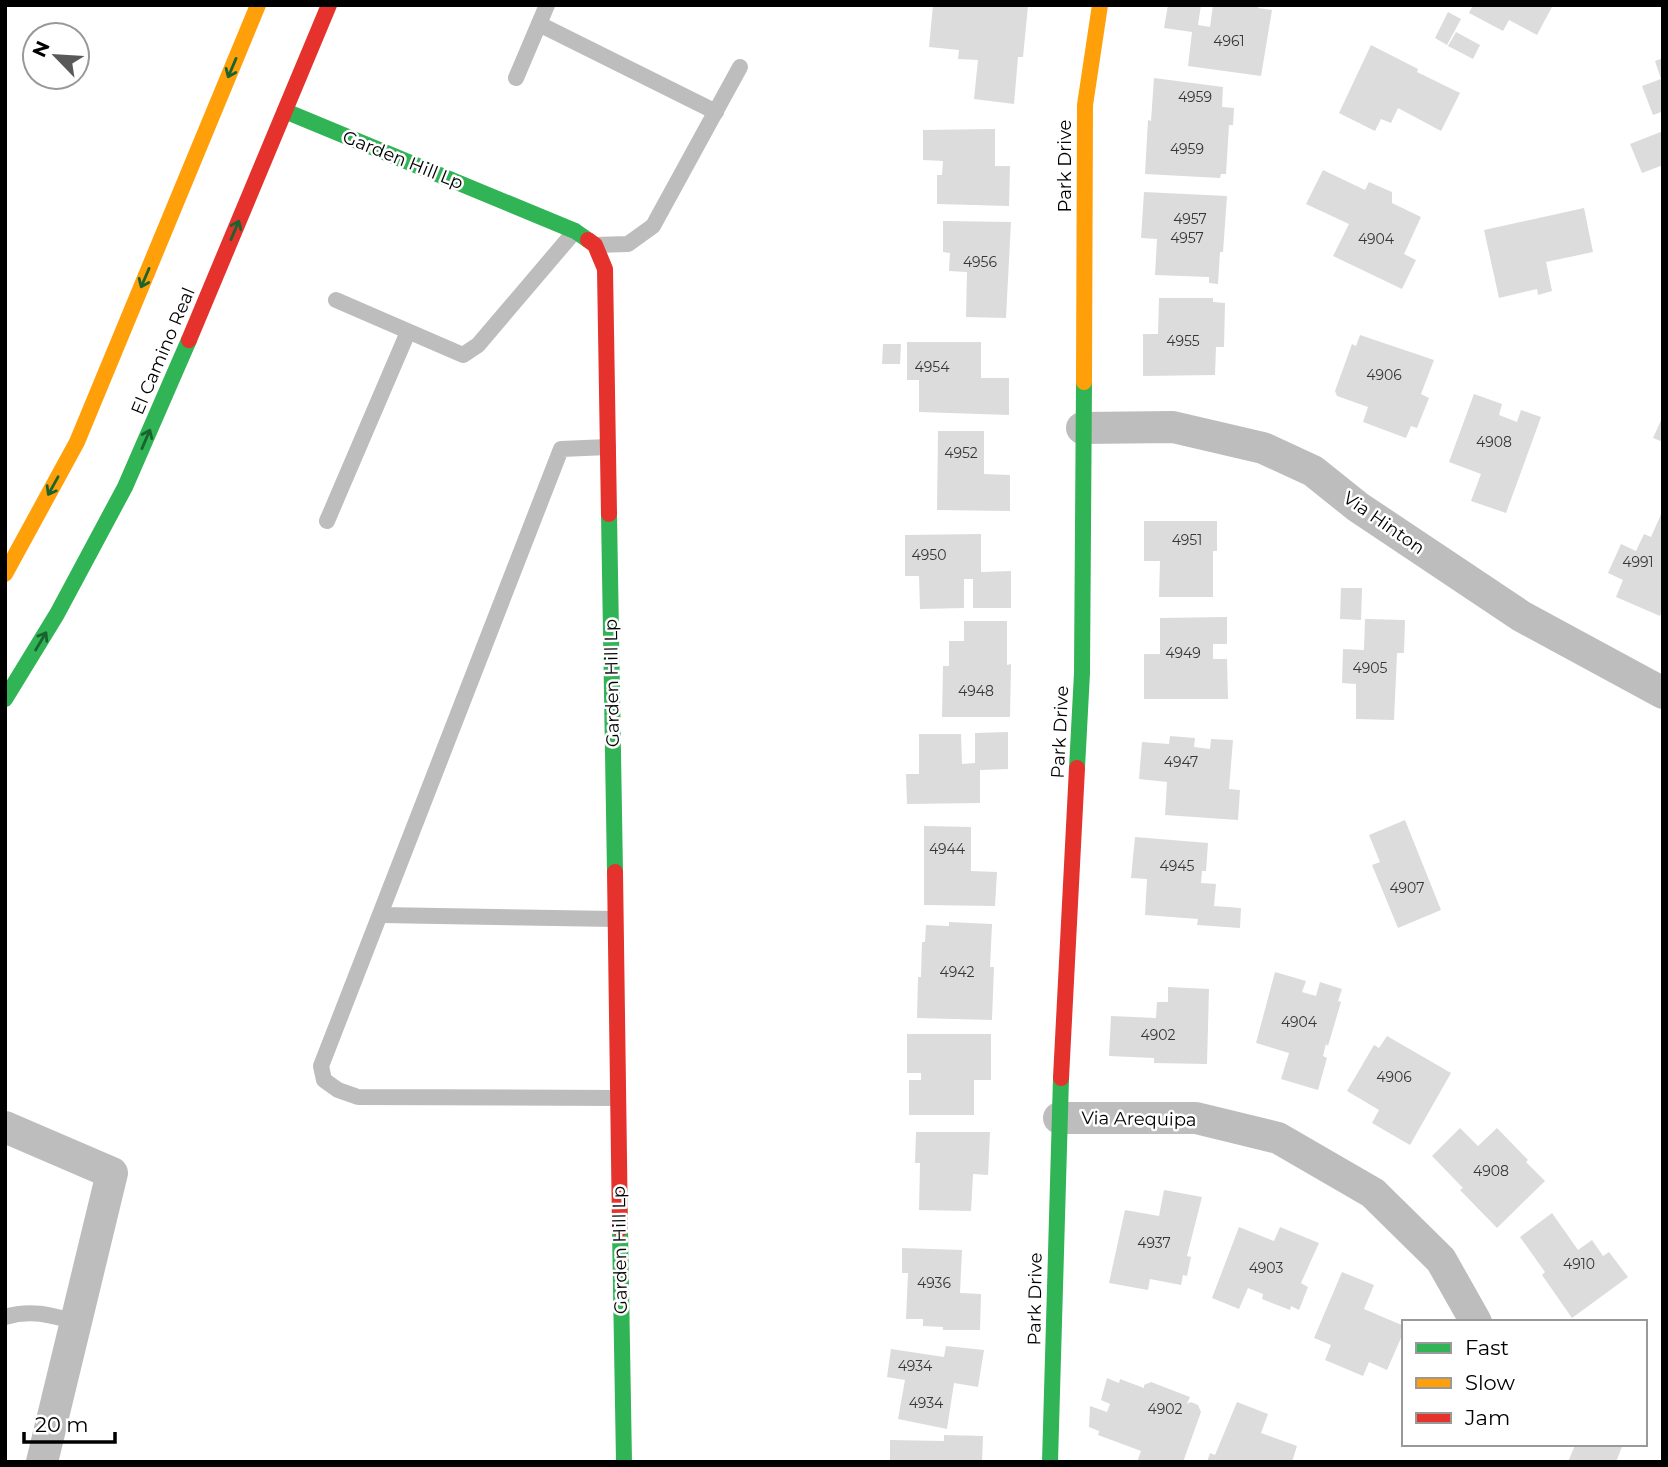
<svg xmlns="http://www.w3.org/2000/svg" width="1668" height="1467" font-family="Montserrat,sans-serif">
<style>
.building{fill:#dcdcdc}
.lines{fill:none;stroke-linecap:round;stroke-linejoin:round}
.lane{stroke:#bdbdbd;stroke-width:16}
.street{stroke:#bdbdbd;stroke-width:32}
.fast{stroke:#30b455;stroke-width:16}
.slow{stroke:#ff9f0a;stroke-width:16}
.jam{stroke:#e5322d;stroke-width:16}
.oneway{stroke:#1a632f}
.labels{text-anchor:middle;stroke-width:5;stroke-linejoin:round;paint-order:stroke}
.number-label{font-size:14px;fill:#373737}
.street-label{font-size:18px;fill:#000;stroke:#fff}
</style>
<rect width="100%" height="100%" fill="#fff"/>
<!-- building -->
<g class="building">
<path d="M933 5 1028 6 1023 57H1018L1014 104 974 99 978 60 958 59 959 50 929 47Z"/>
<path d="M1168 5H1201L1198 25 1210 27 1213 5H1259L1258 8 1272 10 1261 76 1188 66 1192 32 1164 28Z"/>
<path d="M1473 5H1553L1537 35 1509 20 1503 31 1469 13Z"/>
<path d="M1448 12 1461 19 1447 45 1435 38Z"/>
<path d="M1456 32 1480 45 1473 59 1448 46Z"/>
<path d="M1371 45 1418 69 1417 72 1460 93 1441 131 1398 108 1391 123 1381 119 1375 131 1339 113Z"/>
<path d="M1663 58V117L1661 112 1653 115 1642 86 1661 79 1655 61Z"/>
<path d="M1154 78 1223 87 1222 107 1234 108 1233 125H1229L1226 174H1221L1220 178 1145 174 1148 120 1151 121Z"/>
<path d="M995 129V166H1010L1009 206 937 204V175H942L943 161 923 160V130Z"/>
<path d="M1663 131V165L1642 173 1630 144Z"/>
<path d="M1323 170 1365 190 1369 182 1392 192V203L1421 217 1404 254 1416 260 1402 289 1333 256 1349 224 1306 204Z"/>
<path d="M1144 192 1227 196 1223 252H1220L1218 284 1209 283V277L1155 275 1157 239 1141 238Z"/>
<path d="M1584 208 1593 252 1546 262 1552 291 1538 295 1537 289 1499 298 1484 230Z"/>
<path d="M943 221 1011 222 1006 318 966 317 967 272 949 271 950 253 943 252Z"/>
<path d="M1159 298H1213V302L1225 303 1224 347H1216L1215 375 1143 376V334H1158Z"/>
<path d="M1360 335 1434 360 1421 394 1429 398 1417 428 1411 426 1406 438 1363 422 1368 407 1337 396 1335 391 1352 344 1356 346Z"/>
<path d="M907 342H981V378H1009V415L919 412V380H907Z"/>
<path d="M883 344H901L900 364H882Z"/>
<path d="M1474 394 1502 404 1499 415 1517 422 1521 410 1541 417 1506 513 1471 501 1481 474 1449 462Z"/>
<path d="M1663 416V442L1653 438Z"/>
<path d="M938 431H984V474L1010 475V511L937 510Z"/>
<path d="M1663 510V608L1660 616 1616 597 1623 580 1608 573 1621 544 1636 551 1644 534 1651 537Z"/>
<path d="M1144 521H1217V551H1213V597H1159L1160 561H1144Z"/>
<path d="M981 534V572L1011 571V608H973V579H964V608L920 609 919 576H905V535Z"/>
<path d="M1341 588H1362L1361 620 1340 619Z"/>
<path d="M1227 617V644H1213V659H1227L1228 699H1144V654H1160V618Z"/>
<path d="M1365 619 1405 620 1404 653H1397L1394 720 1356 719V684L1342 683 1343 649 1364 650Z"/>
<path d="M964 621H1007V665L1011 664 1010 717H942L943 666H949V641H964Z"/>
<path d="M1008 732V769L980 770V803L907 804 906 774H919V734H961L962 764 975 763V733Z"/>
<path d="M1170 736 1195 738 1194 747 1210 749 1211 739 1233 740 1229 789 1240 790 1238 820 1165 815 1167 782 1139 779 1142 742 1169 744Z"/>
<path d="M1405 820 1441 910 1398 928 1372 865 1380 862 1369 835Z"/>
<path d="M924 826 971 827V871L997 872 995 906 924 905Z"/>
<path d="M1135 837 1208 843 1206 871H1202L1201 883 1216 884 1214 906 1241 908 1240 928 1197 925 1198 919 1145 915 1147 879 1131 878Z"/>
<path d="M949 922 992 924 990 967H994L992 1020 917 1018 918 977H921L922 942H925L926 925 949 926Z"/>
<path d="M1275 972 1306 981 1302 992 1316 996 1320 982 1342 989 1338 1001 1341 1002 1328 1046 1326 1044 1323 1056 1327 1058 1318 1090 1281 1079 1289 1053 1256 1043Z"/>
<path d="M1168 987 1209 989 1207 1064 1154 1063V1058L1109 1056 1111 1016 1156 1018 1157 1002H1168Z"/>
<path d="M907 1034H991V1080H974V1115H909V1080H921V1073H907Z"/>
<path d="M1387 1036 1451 1073 1410 1145 1372 1123 1379 1110 1347 1091 1374 1045 1379 1048Z"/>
<path d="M1460 1128 1478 1146 1497 1128 1528 1160 1526 1162 1545 1181 1497 1228 1460 1190 1463 1188 1432 1156Z"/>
<path d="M916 1132H990L988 1175 973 1174 971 1211 919 1210 920 1163H915Z"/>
<path d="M1164 1190 1202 1197 1187 1256 1191 1257 1187 1276 1183 1275 1181 1285 1150 1279 1148 1290 1109 1283 1125 1210 1159 1216Z"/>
<path d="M1552 1213 1578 1250 1592 1240 1603 1256 1609 1252 1628 1277 1572 1318 1542 1275 1545 1272 1520 1237Z"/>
<path d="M1239 1227 1274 1241 1280 1227 1319 1243 1301 1283 1308 1287 1299 1310 1291 1306 1290 1310 1262 1299 1263 1294 1248 1288 1239 1309 1212 1298Z"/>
<path d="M902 1248 962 1250 960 1293 981 1294 980 1330H943V1327L923 1326V1319H906L908 1273H902Z"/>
<path d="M1342 1272 1374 1285 1364 1309 1404 1326V1331L1387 1370 1369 1362 1363 1376 1325 1360 1331 1345 1314 1338Z"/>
<path d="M946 1346 984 1350 978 1387 954 1383 947 1429 898 1419 905 1380 887 1377 891 1349 944 1357Z"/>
<path d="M1107 1378 1119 1383 1120 1379 1144 1388V1385L1151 1382 1190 1397 1187 1404 1191 1402 1198 1405 1201 1412 1183 1462H1137L1141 1451 1098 1435 1099 1431 1089 1427 1090 1406 1107 1412 1110 1404 1101 1400Z"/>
<path d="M1237 1402 1268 1414 1261 1433 1297 1446 1292 1462H1207L1210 1453 1215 1455Z"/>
<path d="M944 1435 983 1436 982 1462H890V1440L944 1441Z"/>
<path d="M1579 1444H1623L1616 1462H1568L1575 1445Z"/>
</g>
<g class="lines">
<!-- lane -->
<g class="lane">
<path d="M539 24 716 112"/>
<path d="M516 78 547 5"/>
<path d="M595 245 628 244 653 226 740 67"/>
<path d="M336 300 463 355 478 345 575 231"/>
<path d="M608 447 561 449 321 1066 324 1080 338 1090 358 1097 618 1098"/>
<path d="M327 521 408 332"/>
<path d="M381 915 615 919"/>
<path d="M5 1317C31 1309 51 1315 76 1322"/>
</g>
<!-- street -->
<g class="street">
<path d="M1082 428 1173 427 1263 448 1313 471 1358 507 1521 616 1663 693"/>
<path d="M1059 1118H1196L1278 1138 1373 1193 1441 1260 1476 1322"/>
<path d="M5 1127 112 1173 42 1462"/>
</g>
<!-- fast -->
<g class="fast">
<path d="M285 111 575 231 588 240"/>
<path d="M609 514 615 872"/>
<path d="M5 699 57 614 125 487 189 340"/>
<path d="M1077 768 1082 673 1084 382"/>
<path d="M620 1229 624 1462"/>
<path d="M1050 1462 1061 1078"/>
</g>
<!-- slow -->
<g class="slow">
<path d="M1084 382 1085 105 1100 5"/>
<path d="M5 574 77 442 258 5"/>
</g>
<!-- jam -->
<g class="jam">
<path d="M588 240 595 245 605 269 609 514"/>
<path d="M189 340 329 5"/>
<path d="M615 872 620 1229"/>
<path d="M1061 1078 1077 768"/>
</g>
</g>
<!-- one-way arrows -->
<defs><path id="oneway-shaft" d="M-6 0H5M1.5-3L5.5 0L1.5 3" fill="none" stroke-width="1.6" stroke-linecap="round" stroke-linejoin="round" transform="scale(1.75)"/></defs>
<g class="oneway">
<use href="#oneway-shaft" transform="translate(232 68) rotate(113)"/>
<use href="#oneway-shaft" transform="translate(235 230) rotate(-67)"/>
<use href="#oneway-shaft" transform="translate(145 278) rotate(113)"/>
<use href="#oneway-shaft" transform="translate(146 439) rotate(-67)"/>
<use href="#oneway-shaft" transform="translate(53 486) rotate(119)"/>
<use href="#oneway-shaft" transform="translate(41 641) rotate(-59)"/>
</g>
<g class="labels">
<!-- number labels -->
<g class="number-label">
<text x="1229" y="46">4961</text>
<text x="1195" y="102">4959</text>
<text x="1187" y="154">4959</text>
<text x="1190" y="224">4957</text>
<text x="1187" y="243">4957</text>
<text x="1376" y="244">4904</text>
<text x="980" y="267">4956</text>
<text x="1183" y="346">4955</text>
<text x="932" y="372">4954</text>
<text x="1384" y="380">4906</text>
<text x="1494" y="447">4908</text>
<text x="961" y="458">4952</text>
<text x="1187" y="545">4951</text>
<text x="929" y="560">4950</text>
<text x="1638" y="567">4991</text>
<text x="1183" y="658">4949</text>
<text x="1370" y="673">4905</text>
<text x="976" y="696">4948</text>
<text x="1181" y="767">4947</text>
<text x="947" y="854">4944</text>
<text x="1177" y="871">4945</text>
<text x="1407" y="893">4907</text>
<text x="957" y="977">4942</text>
<text x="1299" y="1027">4904</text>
<text x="1158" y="1040">4902</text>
<text x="1394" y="1082">4906</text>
<text x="1491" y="1176">4908</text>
<text x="1154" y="1248">4937</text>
<text x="1579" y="1269">4910</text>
<text x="1266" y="1273">4903</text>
<text x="934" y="1288">4936</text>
<text x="915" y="1371">4934</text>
<text x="926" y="1408">4934</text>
<text x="1165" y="1414">4902</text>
</g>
<!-- street labels -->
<g class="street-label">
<text transform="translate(403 160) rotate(22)" y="6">Garden Hill Lp</text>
<text transform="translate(1065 166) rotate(-90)" y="6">Park Drive</text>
<text transform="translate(163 351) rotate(-67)" y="6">El Camino Real</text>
<text transform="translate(1384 523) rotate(35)" y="6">Via Hinton</text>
<text transform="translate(612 683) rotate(-91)" y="6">Garden Hill Lp</text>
<text transform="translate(1060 732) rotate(-87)" y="6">Park Drive</text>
<text transform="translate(1139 1119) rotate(1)" y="6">Via Arequipa</text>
<text transform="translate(620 1250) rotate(-91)" y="6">Garden Hill Lp</text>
<text transform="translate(1035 1299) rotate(-89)" y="6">Park Drive</text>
</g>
</g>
<!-- border -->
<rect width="1668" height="1467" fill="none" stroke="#000000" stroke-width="14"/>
<!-- legend -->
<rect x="1402" y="1320" width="245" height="126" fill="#ffffff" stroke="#999999" stroke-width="2"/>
<rect x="1416" y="1343" width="35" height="10" fill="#30b455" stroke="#999999" stroke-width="2"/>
<text x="1465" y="1355" font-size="21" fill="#000000">Fast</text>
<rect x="1416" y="1378" width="35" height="10" fill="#ff9f0a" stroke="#999999" stroke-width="2"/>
<text x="1465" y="1390" font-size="21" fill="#000000">Slow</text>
<rect x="1416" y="1413" width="35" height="10" fill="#e5322d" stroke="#999999" stroke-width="2"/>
<text x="1465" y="1425" font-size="21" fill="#000000">Jam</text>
<!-- north arrow -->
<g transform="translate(56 56) rotate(295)"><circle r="33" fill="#ffffff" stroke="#999999" stroke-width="2"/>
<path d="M0-5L12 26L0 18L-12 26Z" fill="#595959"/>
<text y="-10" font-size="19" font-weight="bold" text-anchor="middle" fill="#000000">N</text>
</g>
<!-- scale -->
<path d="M24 1432v10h91v-10" fill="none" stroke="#000000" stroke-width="3.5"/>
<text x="35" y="1432" font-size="21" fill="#000000" stroke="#ffffff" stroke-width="5" paint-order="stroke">20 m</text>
</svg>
